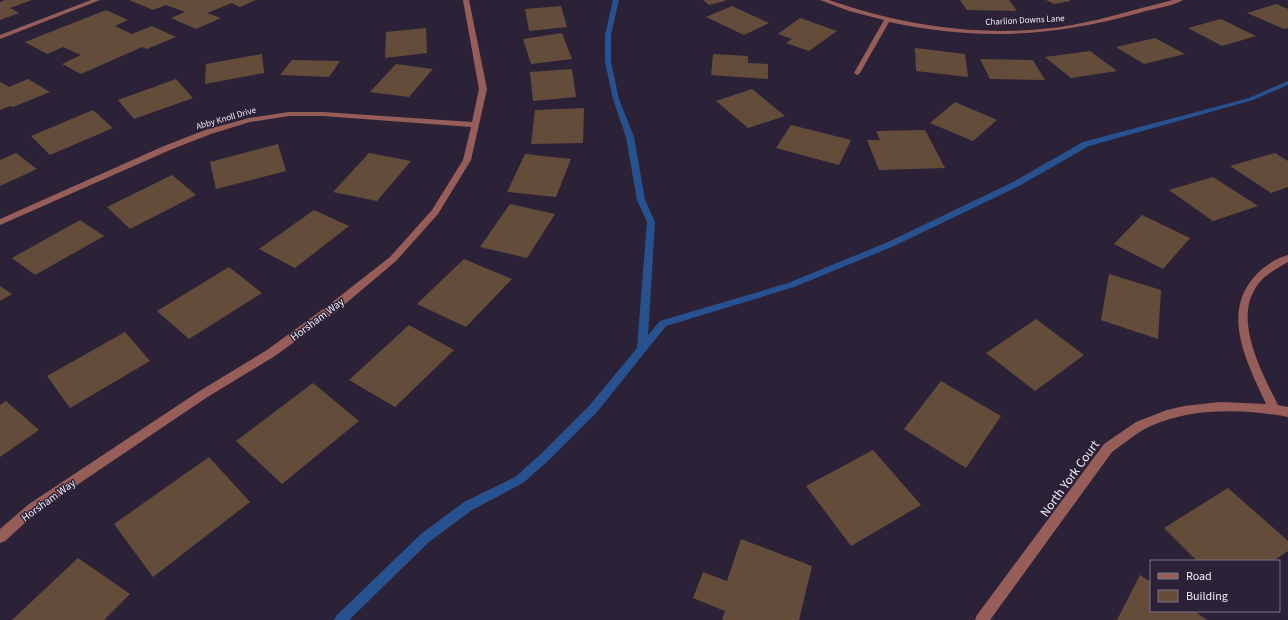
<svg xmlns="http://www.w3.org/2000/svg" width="1288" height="620" font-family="'Source Sans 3',sans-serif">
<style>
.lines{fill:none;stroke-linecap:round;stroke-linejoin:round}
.stream{fill:#28528f;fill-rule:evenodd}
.building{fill:#634d3a}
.street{fill:#975d59;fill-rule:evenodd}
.labels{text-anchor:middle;stroke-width:3;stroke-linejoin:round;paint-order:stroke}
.far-street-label{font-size:9px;fill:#f1ebfa;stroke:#2c2238}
.street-label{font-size:11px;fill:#f1ebfa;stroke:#2c2238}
.near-street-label{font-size:13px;fill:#f1ebfa;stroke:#2c2238}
</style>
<rect width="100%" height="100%" fill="#2c2238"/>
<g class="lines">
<!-- stream -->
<path class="stream" d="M613 0H619L611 35V62L619 99 634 137 645 200 655 222 648 335 660 321 788 283 888 242 1013 182 1083 142 1249 98 1288 81V85L1253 100 1089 146 1019 186 894 246 794 287 666 326 597 412 549 460 523 483 472 510 429 542 349 620H334L336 616 421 534 464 502 515 477 541 454 589 406 637 348 647 222 637 200 626 137 613 99 605 62V35Z"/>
</g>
<!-- building -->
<g class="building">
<path d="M5 0H32L10 8 19 13 0 20V2Z"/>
<path d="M129 0H256L240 7 232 3 207 13 221 18 196 29 171 18 185 12 166 5 153 10Z"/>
<path d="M703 0H725V1L709 5Z"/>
<path d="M960 0H1009L1017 11 967 10Z"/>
<path d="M1046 0H1070V1L1054 4Z"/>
<path d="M1276 4 1288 9V28L1284 29 1247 13Z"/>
<path d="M561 6 567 27 529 31 525 9Z"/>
<path d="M732 6 769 23 744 35 706 17Z"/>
<path d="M106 10 128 20 115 26 132 34 152 26 176 37 147 49 142 47 81 74 62 64 81 55 63 47 47 54 25 42Z"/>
<path d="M800 18 837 31 809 51 786 43 792 39 778 34Z"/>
<path d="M1221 19 1256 36 1222 46 1188 28Z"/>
<path d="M426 28 427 53 385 58 386 32Z"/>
<path d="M562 33 572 59 531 64 523 39Z"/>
<path d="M1155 38 1185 54 1144 64 1116 47Z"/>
<path d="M915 48 965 54 968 77 916 71Z"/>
<path d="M1090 51 1117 71 1071 78 1045 57Z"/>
<path d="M262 54 264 73 205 84 206 64Z"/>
<path d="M713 54 748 56V63L768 64V79L711 75Z"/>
<path d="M980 59 1033 60 1045 80 990 79Z"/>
<path d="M292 60 340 61 329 77 280 75Z"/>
<path d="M396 64 433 69 409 97 370 92Z"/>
<path d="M572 69 576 97 533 101 530 72Z"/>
<path d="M28 79 50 92 13 107 10 106 0 110V82L9 87Z"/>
<path d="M176 79 193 98 134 119 118 100Z"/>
<path d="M752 89 785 116 748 128 716 101Z"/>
<path d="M955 102 997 120 973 141 930 123Z"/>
<path d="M584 108 583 143 531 144 535 110Z"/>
<path d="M93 110 113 128 50 155 31 136Z"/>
<path d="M791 125 851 140 839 165 776 148Z"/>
<path d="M925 130 945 168 879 170 867 140H880L876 131Z"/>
<path d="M278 144 286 171 216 189 210 162Z"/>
<path d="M16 153 37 169 0 186V160Z"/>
<path d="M369 153 411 161 377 201 333 192Z"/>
<path d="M1275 153 1288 161V187L1271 193 1230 166Z"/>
<path d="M525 154 571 159 556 197 507 192Z"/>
<path d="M172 175 196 195 130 229 107 207Z"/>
<path d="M1213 177 1258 206 1213 221 1169 190Z"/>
<path d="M510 204 555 214 527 258 480 247Z"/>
<path d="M314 210 349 226 295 268 259 249Z"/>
<path d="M1142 215 1190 238 1163 269 1114 244Z"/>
<path d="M80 220 104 236 35 275 12 258Z"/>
<path d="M464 259 512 279 466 327 417 304Z"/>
<path d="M229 267 262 293 189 339 157 311Z"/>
<path d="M1109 274 1161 290 1158 339 1101 320Z"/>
<path d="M0 286 12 294 0 301Z"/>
<path d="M1036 319 1084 355 1035 391 986 353Z"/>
<path d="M409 325 454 350 395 407 349 380Z"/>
<path d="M125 332 150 361 70 408 47 376Z"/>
<path d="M941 381 1001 416 966 468 904 429Z"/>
<path d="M313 383 359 421 282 484 236 441Z"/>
<path d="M6 401 39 430 0 457V405Z"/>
<path d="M873 450 921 505 851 546 806 486Z"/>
<path d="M209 457 250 502 153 577 114 524Z"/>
<path d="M1228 488 1288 541V551L1273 561H1197L1164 528Z"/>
<path d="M741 539 812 566 799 620H722L725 611 693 598 703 572 727 581Z"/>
<path d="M78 558 130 594 104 620H12Z"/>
<path d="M1140 575 1151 582V611H1194L1207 620H1117Z"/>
</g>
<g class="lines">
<!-- street -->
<g class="street">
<path d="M91 0H100L0 39V35Z"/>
<path d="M463 0H469L487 89 471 160 438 214 396 261 338 310 275 356 206 398 37 512 5 541 0 543V529L29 504 198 392 267 350 330 304 390 257 432 210 463 160 471 127 323 116H289L250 122 211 134 170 150 0 225V219L164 146 205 130 249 118 289 112H323L472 122 479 89Z"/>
<path d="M820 0H829C906 27 991 39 1072 25 1106 19 1139 8 1173 0H1183C1174 6 1151 9 1139 13 1052 37 978 41 889 22L860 73 857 75 854 73 884 20 849 11Z"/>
<path d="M1288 255V262C1276 269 1262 276 1255 289 1234 322 1263 375 1278 405L1288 407V417C1245 409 1192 407 1151 426 1137 432 1125 443 1112 452L990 620H975L977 615 1104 444 1136 422 1167 410 1184 406 1220 402 1266 404C1248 364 1220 314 1255 276 1263 267 1276 258 1288 255Z"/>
</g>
</g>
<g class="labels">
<!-- far-street labels -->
<g class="far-street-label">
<text transform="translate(1025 20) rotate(-3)" y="3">Charlion Downs Lane</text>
<text transform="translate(226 118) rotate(-16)" y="3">Abby Knoll Drive</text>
</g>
<!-- street labels -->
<g class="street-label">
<text transform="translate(317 319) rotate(-37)" y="4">Horsham Way</text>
<text transform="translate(48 500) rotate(-36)" y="4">Horsham Way</text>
</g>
<!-- near-street labels -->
<g class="near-street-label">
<text transform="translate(1069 478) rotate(-54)" y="5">North York Court</text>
</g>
</g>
<!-- legend -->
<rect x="1150" y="560" width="130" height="52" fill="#2c2238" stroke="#7b7286"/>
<rect x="1158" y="573" width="20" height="6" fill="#975d59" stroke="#7b7286"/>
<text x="1186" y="580" font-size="12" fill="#f1ebfa">Road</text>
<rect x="1158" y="590" width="20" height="12" fill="#634d3a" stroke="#7b7286"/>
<text x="1186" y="600" font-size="12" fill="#f1ebfa">Building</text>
</svg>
